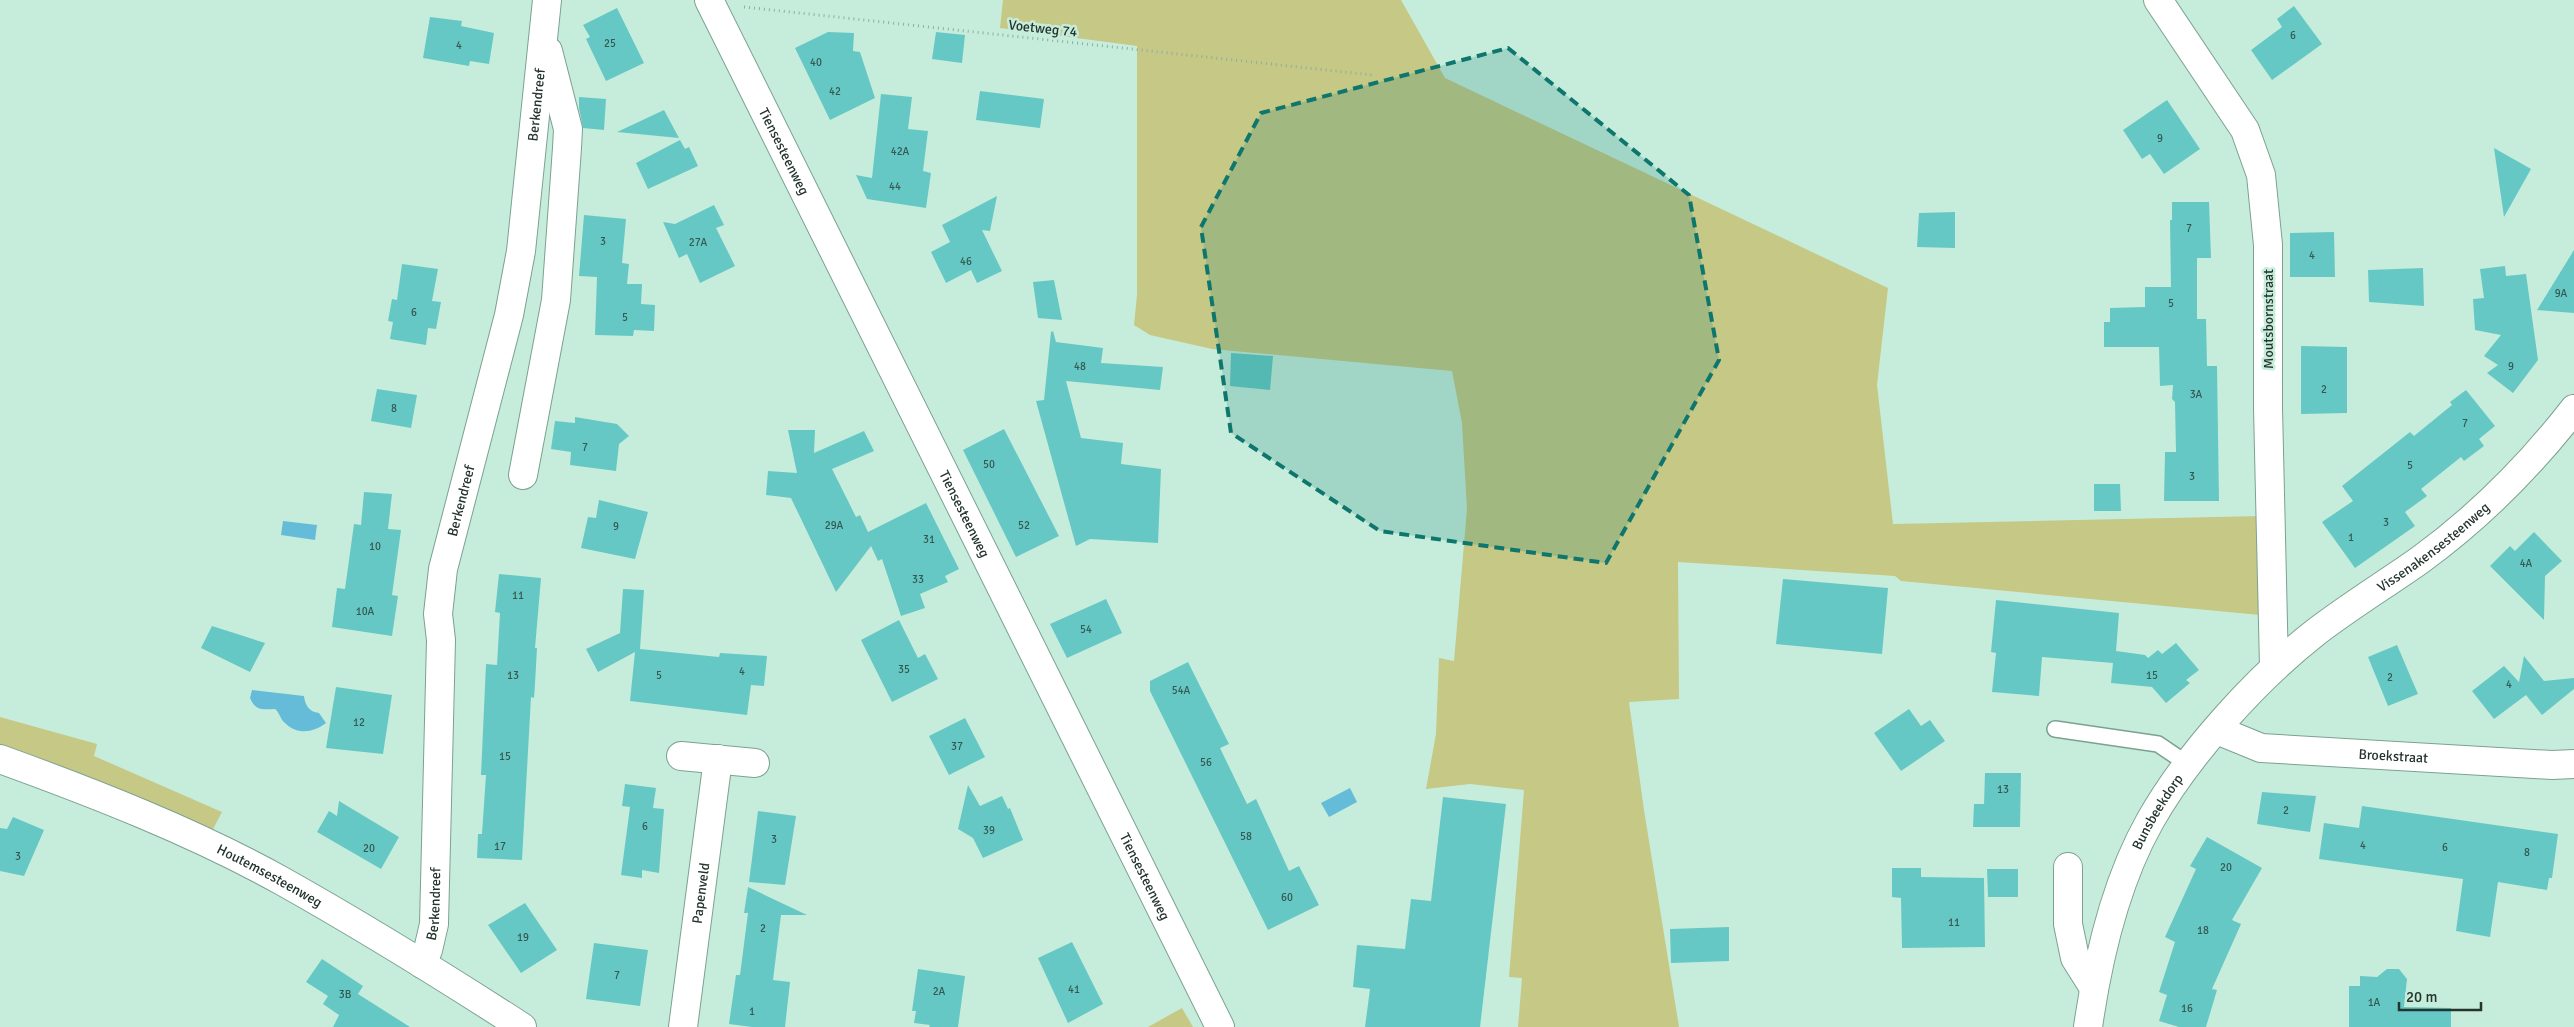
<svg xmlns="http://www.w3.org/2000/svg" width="2574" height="1027" font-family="Signika,sans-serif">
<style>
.green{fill:#c6c885}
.water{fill:#65bcd8}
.building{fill:#66c8c5}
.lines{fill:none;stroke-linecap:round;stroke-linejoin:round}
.service-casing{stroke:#7ca190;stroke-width:18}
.minor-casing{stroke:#7ca190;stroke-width:30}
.tertiary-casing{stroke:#7ca190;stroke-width:30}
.primary-casing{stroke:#7ca190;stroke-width:30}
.path{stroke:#8faea0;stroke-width:3;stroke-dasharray:1 4;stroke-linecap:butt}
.service{stroke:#fff;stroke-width:15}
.minor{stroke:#fff;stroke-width:28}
.tertiary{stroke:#fff;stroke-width:28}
.primary{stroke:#fff;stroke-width:28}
.marked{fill:#0f766e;fill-opacity:0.2;stroke:#0f766e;stroke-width:4;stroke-dasharray:10 6;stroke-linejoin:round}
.labels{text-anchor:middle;stroke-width:5;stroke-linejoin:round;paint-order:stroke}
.number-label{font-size:11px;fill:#355953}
.street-label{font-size:14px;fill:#25342d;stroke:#c6eddb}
</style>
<rect width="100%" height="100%" fill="#c6eddb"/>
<!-- green -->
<g class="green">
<path d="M1003 0H1401L1445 78 1888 288 1877 385 1893 524 2261 516 2260 615 1901 581 1895 576 1678 562 1679 699 1629 702 1644 810 1679 1027H1518L1522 978 1509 977 1524 790 1470 784 1426 789 1436 734 1439 658 1454 661 1467 509 1462 423 1452 371 1212 349 1150 335 1134 325 1137 295V46L1000 28Z"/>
<path d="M0 717 97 744 94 756 222 812 212 831 0 745Z"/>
<path d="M1182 1008 1193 1027H1148Z"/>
</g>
<!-- water -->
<g class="water">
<path d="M283 521 317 525 315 540 281 535Z"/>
<path d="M252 690 304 696C305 705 309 712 319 713L326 723C313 733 297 735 285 723 280 719 280 713 275 709 263 709 256 712 250 698Z"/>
<path d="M1350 788 1357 802 1329 817 1321 803Z"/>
</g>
<!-- building -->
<g class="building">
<path d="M2294 6 2322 44 2272 80 2251 50 2282 27 2277 19Z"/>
<path d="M617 8 644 63 606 81 586 39 590 37 583 25Z"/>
<path d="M430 17 462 21 461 26 494 33 489 64 470 61 469 66 423 58Z"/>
<path d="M828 32 854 33 853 51 860 52 875 98 830 120 795 48Z"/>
<path d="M936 32 965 35 962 63 932 59Z"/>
<path d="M980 91 1044 99 1040 128 976 120Z"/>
<path d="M881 94 912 97 908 129 928 131 923 171 931 173 926 208 867 199 856 175 872 178Z"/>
<path d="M579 97 606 99 604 130 583 128 579 108Z"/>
<path d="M2167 100 2200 149 2164 174 2150 154 2142 159 2123 130Z"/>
<path d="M664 110 679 138 617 132Z"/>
<path d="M680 140 685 149 689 147 698 166 648 189 636 163Z"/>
<path d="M2494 148 2531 169 2504 217Z"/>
<path d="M997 196 990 231 982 230 1002 271 977 283 971 270 946 283 931 252 950 242 942 225Z"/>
<path d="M2172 202H2209L2211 258H2197V319H2206L2207 366H2217L2219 501H2164L2165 452H2176L2175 402 2172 399 2173 385 2160 386 2159 347H2104V322H2110V308L2145 307V287H2171L2170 220H2172Z"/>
<path d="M714 205 724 225 716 228 735 266 700 283 687 254 679 258 663 222 675 224Z"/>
<path d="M1955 212V248L1917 247 1919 213Z"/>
<path d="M584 215 626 219 622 263 629 264 627 284H642L641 304 655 305 654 331 634 330 633 336 595 335 597 277 579 276Z"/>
<path d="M2334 232 2335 277H2290V233Z"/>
<path d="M2574 250V313L2537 310Z"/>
<path d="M402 264 438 269 432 301 441 302 436 329 428 328 426 345 390 339 393 322 388 321 392 299 397 300Z"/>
<path d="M2505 266 2506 276 2526 274 2538 360 2513 393 2487 373 2498 365 2484 356 2501 335 2475 330 2473 299 2484 298 2480 269Z"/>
<path d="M2423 268 2424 306 2369 302 2368 270Z"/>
<path d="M1054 280 1062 320 1038 318 1033 282Z"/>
<path d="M1053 331 1056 342 1103 348 1101 363 1163 367 1160 390 1066 381 1081 438 1123 443 1121 464 1161 469 1158 543 1090 539 1076 546 1036 401 1044 400 1051 332Z"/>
<path d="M2301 346 2347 347V413L2301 414Z"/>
<path d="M1231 353 1273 356 1270 390 1230 386Z"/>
<path d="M377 389 417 395 411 428 371 421Z"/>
<path d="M2466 390 2495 426 2479 439 2484 446 2464 461 2461 457 2421 489 2427 496 2405 512 2415 526 2355 568 2322 522 2353 501 2342 486 2410 432 2414 436 2452 405 2450 402Z"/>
<path d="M575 417 617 424 629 436 619 444 616 471 570 465 571 452 551 449 555 421 575 423Z"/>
<path d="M1004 429 1059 536 1016 557 963 450Z"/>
<path d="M788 430H815L814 453 864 431 874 451 832 469 856 517 860 515 868 532 926 503 959 569 945 576 948 582 920 594 925 608 901 616 882 559 878 561 871 546 836 592 791 498 766 495 768 471 797 473Z"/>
<path d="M2094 484H2120L2121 511H2094Z"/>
<path d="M364 492 392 494 388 529 401 530 392 595 398 596 392 636 332 627 337 588 345 589 354 524 361 525Z"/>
<path d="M599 500 648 512 635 559 581 548 588 517 596 518Z"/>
<path d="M2534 532 2562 561 2545 576 2544 620 2490 566 2510 546 2515 551Z"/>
<path d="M499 574 541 578 535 648H537L535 684 534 698 531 697 522 860 477 858 478 834H482L486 775H481L486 664 497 665 500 613 495 612Z"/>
<path d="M1783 579 1888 588 1882 654 1776 644Z"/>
<path d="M623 589 644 590 640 649 719 657 720 653 767 656 764 686 751 685 747 715 630 701 635 652 598 672 586 649 620 633Z"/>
<path d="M1106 599 1122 633 1067 658 1050 624Z"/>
<path d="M1996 600 2119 613 2116 651 2145 655 2148 658 2158 650 2162 654 2176 643 2199 670 2186 680 2190 683 2166 703 2152 687 2111 683 2113 663 2042 657 2039 696 1992 692 1996 653 1991 652Z"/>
<path d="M899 620 918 658 925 654 938 679 892 702 861 640Z"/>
<path d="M212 626 265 643 250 672 201 648Z"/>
<path d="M2397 645 2418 694 2388 706 2368 657Z"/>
<path d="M2524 656 2544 681 2574 678V689L2542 715 2526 695 2494 719 2472 691 2504 666 2519 682Z"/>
<path d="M1188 662 1229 744 1220 748 1247 804 1256 799 1289 871 1299 866 1319 905 1268 930 1150 691V681Z"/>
<path d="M336 687 392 695 383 754 326 748Z"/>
<path d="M1909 709 1921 726 1930 720 1945 741 1901 771 1874 733Z"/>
<path d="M965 718 985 757 949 775 929 736Z"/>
<path d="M1985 773H2021L2020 827H1973L1974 804H1984Z"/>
<path d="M625 784 656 788 653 808 664 809 659 873 642 870V878L621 875 630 807 622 806Z"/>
<path d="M968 785 980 806 1002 796 1008 809 1010 808 1023 840 983 858 973 838 958 829Z"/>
<path d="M2262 792 2316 796 2310 832 2257 824Z"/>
<path d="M1443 797 1506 804 1480 1027H1365L1370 989 1353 987 1357 945 1405 949 1411 899 1431 901Z"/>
<path d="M339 801 399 837 381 869 317 832 329 811 337 816Z"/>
<path d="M2362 806 2558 834 2552 878H2549L2547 890 2498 882 2490 937 2456 931 2463 879 2319 859 2324 823 2359 828Z"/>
<path d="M758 811 796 816 785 885 749 882Z"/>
<path d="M13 817 44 830 24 876 0 871V828L7 829Z"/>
<path d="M2207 837 2262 868 2232 920 2241 924 2212 989 2217 990 2206 1027H2179L2159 1021 2167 995 2159 992 2175 942 2165 937 2196 869 2190 866Z"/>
<path d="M1892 868H1921V877L1984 878 1985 947 1902 948 1901 898 1892 897Z"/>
<path d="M1987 869H2018V897H1988Z"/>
<path d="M748 887 807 915H781L773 980 790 982 785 1027H752L729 1024 736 975H740L748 913H744Z"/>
<path d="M525 903 557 950 521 973 488 925Z"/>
<path d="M1729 927V961L1671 963 1670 929Z"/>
<path d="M1072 942 1103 1004 1068 1023 1038 958Z"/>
<path d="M594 943 648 950 640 1006 586 999Z"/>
<path d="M322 959 363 986 358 994 410 1027H333L339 1015 323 1004 328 996 306 982Z"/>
<path d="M918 969 965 976 958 1027H929L930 1025 914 1023 916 1011H912Z"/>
<path d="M2387 969H2399L2407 979 2404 1007 2451 1008V1027H2349V986H2360V976L2377 977Z"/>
</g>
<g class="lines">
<defs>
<path id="service" d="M2055 729 2158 744 2189 765"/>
<g id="minor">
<path d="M2158 0 2245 130 2261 175 2268 245V408L2274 667"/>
<path d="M523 475 556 300 567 148 568 129 548 51"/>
<path id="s1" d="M2217 730 2261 748 2552 765 2574 764"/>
<path d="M681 756 755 763"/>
<path d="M2068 867V924L2075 958 2094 988"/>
<path id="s2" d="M422 964 428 950 434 924 441 640 438 614 443 569 509 315 521 251 547 0"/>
<path id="s3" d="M683 1027 718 759"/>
</g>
<g id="tertiary">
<path id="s4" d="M0 759C94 793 194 832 282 881 364 927 443 976 522 1027"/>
<path id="s5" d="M2088 1027C2098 957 2115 883 2150 821 2188 754 2256 679 2316 632 2350 606 2386 584 2420 560 2479 517 2529 467 2574 409"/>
</g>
<g id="primary">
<path id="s6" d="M709 0 1220 1027"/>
</g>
</defs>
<!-- service casing -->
<use href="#service" class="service-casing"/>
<!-- minor casing -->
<use href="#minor" class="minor-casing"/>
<!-- tertiary casing -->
<use href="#tertiary" class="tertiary-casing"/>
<!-- primary casing -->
<use href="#primary" class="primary-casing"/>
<!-- path -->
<path class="path" d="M744 7 1372 75"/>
<!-- service -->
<use href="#service" class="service"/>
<!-- minor -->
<use href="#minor" class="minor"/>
<!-- tertiary -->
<use href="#tertiary" class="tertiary"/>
<!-- primary -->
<use href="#primary" class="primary"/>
</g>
<!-- marked area -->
<path class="marked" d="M1508 48 1689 195 1719 360 1606 563 1380 531 1231 433 1201 227 1261 113Z"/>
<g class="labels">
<!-- number labels -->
<g class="number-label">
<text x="2293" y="39">6</text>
<text x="610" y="47">25</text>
<text x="459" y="49">4</text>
<text x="816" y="66">40</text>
<text x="835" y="95">42</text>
<text x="2160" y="142">9</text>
<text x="900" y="155">42A</text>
<text x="895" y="190">44</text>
<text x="2189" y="232">7</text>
<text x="603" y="245">3</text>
<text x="698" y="246">27A</text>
<text x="2312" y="259">4</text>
<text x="966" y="265">46</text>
<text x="2561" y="297">9A</text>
<text x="2171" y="307">5</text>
<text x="414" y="316">6</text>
<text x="625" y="321">5</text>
<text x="1080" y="370">48</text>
<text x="2511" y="370">9</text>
<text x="2324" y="393">2</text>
<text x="2196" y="398">3A</text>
<text x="394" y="412">8</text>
<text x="2465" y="427">7</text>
<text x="585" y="451">7</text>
<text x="989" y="468">50</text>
<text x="2410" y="469">5</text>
<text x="2192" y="480">3</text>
<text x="2386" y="526">3</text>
<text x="834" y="529">29A</text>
<text x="1024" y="529">52</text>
<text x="616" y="530">9</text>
<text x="2351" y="541">1</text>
<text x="929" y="543">31</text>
<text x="375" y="550">10</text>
<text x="2526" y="567">4A</text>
<text x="918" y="583">33</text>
<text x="518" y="599">11</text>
<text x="365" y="615">10A</text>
<text x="1086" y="633">54</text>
<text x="904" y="673">35</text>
<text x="742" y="675">4</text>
<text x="513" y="679">13</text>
<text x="659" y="679">5</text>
<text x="2152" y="679">15</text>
<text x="2390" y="681">2</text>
<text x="2509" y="688">4</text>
<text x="1181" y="694">54A</text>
<text x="359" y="726">12</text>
<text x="957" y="750">37</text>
<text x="505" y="760">15</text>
<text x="1206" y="766">56</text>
<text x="2003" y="793">13</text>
<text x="2286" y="814">2</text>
<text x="645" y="830">6</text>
<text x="989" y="834">39</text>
<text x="1246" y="840">58</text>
<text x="774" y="843">3</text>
<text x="2363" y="849">4</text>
<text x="500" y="850">17</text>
<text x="2445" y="851">6</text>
<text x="369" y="852">20</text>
<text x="2527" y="856">8</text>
<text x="18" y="860">3</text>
<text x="2226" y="871">20</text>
<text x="1287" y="901">60</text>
<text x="1954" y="926">11</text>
<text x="763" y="932">2</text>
<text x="2203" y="934">18</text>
<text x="523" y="941">19</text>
<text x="617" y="979">7</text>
<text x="1074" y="993">41</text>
<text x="939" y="995">2A</text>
<text x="345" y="998">3B</text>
<text x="2374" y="1006">1A</text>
<text x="2187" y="1012">16</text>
<text x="752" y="1015">1</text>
</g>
<!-- street labels -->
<g class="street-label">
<text transform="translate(1043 28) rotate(6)" y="5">Voetweg 74</text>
<text dy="5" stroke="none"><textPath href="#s2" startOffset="872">Berkendreef</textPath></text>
<text dy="5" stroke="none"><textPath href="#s6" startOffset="169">Tiensesteenweg</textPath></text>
<text transform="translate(2268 319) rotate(-90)" y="5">Moutsbornstraat</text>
<text dy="5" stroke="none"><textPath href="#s2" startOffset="468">Berkendreef</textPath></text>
<text dy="5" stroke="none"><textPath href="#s6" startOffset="574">Tiensesteenweg</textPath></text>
<text dy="5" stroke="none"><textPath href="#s5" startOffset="614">Vissenakensesteenweg</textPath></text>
<text dy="5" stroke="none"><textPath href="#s1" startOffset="180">Broekstraat</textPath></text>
<text dy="5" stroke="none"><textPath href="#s5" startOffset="228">Bunsbeekdorp</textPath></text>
<text dy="5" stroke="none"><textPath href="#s6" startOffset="979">Tiensesteenweg</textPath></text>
<text dy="5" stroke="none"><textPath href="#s4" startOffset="294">Houtemsesteenweg</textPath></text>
<text dy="5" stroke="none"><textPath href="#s3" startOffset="135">Papenveld</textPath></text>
<text dy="5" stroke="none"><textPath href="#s2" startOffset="62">Berkendreef</textPath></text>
</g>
</g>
<!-- scale -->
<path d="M2399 1002v8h82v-8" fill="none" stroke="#25342d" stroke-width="2.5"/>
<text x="2406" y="1002" font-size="15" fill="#25342d" stroke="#c6eddb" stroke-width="4" paint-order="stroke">20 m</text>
</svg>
